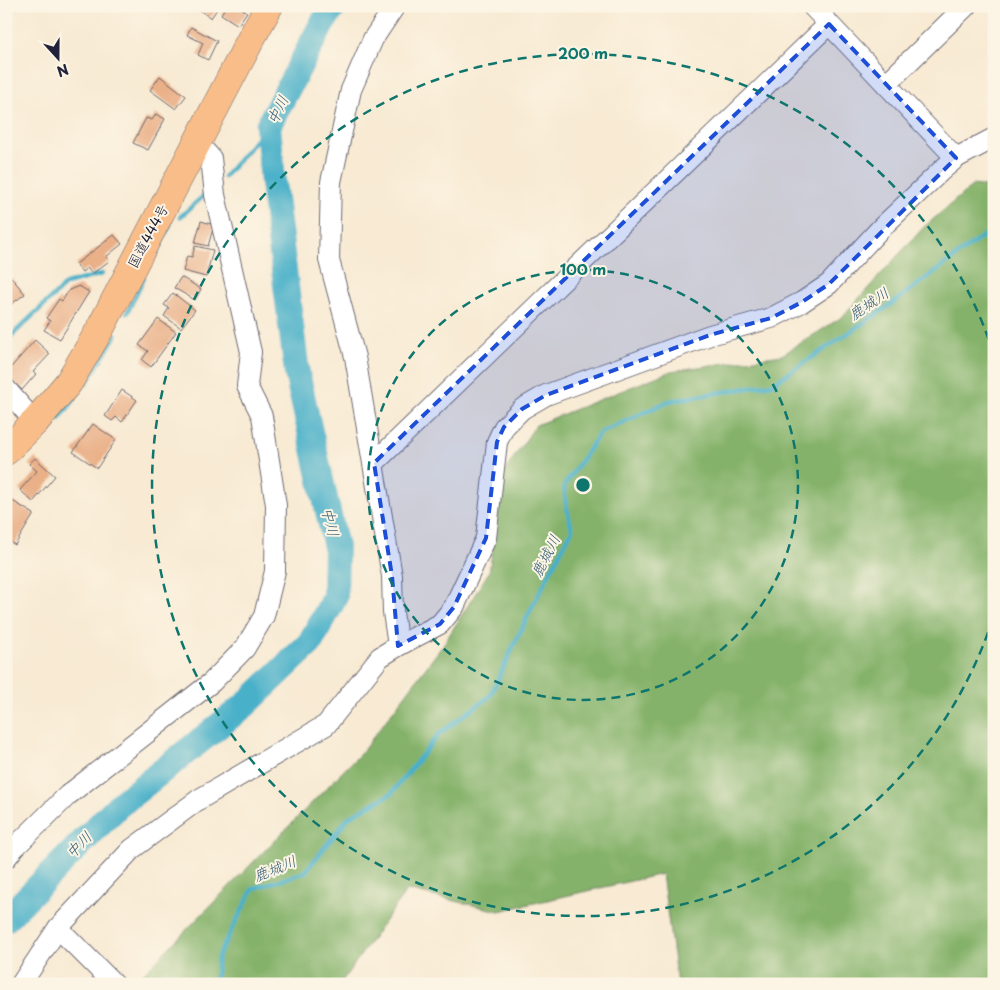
<svg xmlns="http://www.w3.org/2000/svg" width="1000" height="990" font-family="'Playpen Sans','Klee One',sans-serif">
<style>
.forest{fill:#85b26b;stroke:#546a53}
.lines{fill:none;stroke-linecap:round;stroke-linejoin:round}
.stream{stroke:#4ab0c9;stroke-width:4.5}
.river{stroke:#4ab0c9;stroke-width:26}
.building{fill:#eab088}
.minor-casing{stroke:#6d6870;stroke-width:22}
.highway-casing{stroke:#6d6870;stroke-width:29}
.minor{stroke:#fff;stroke-width:20}
.highway{stroke:#f8bd89;stroke-width:28}
.marked{fill:#1d4ed8;fill-opacity:0.2;stroke:#1d4ed8;stroke-width:4;stroke-dasharray:10 6;stroke-linejoin:round}
.ring{fill:none;stroke:#0f766e;stroke-width:2.5;stroke-dasharray:9 6}
.labels{text-anchor:middle;stroke-width:4;stroke-linejoin:round;paint-order:stroke}
.street-label{font-size:14px;fill:#22223b;stroke:#fcf5e5}
.water-label{font-size:15px;font-style:italic;fill:#325b74;stroke:#fcf5e5}
.centre{fill:#0f766e;stroke:#fcf5e5;stroke-width:2.5}
.ring-label{font-size:15px;text-anchor:middle;font-weight:bold;fill:#0f766e;stroke:#fcf5e5;stroke-width:4;stroke-linejoin:round;paint-order:stroke}
</style>
<rect width="100%" height="100%" fill="#fcf5e5"/>
<filter id="ink" filterUnits="userSpaceOnUse"><feTurbulence type="fractalNoise" baseFrequency=".02" numOctaves="2"/><feDisplacementMap in="SourceGraphic" scale="10" xChannelSelector="R" yChannelSelector="G"/><feConvolveMatrix kernelMatrix="1 2 1 2 8 2 1 2 1" color-interpolation-filters="sRGB"/></filter>
<filter id="wash" filterUnits="userSpaceOnUse"><feTurbulence type="fractalNoise" baseFrequency=".0096" numOctaves="4" result="noise"/><feDisplacementMap in="SourceGraphic" scale="20" xChannelSelector="R" yChannelSelector="G"/><feGaussianBlur stdDeviation="1.12" result="paint"/><feColorMatrix in="noise" values="0 0 0 0 0 0 0 0 0 0 0 0 0 0 0 0 0 1.4 0 .05"/><feComposite in="paint" operator="in"/></filter>
<g filter="url(#wash)">
<rect width="100%" height="100%" fill="#f8ead3"/>
<!-- forest -->
<path class="forest" d="M973 185 994 188V984H677L662 874 499 911 407 890 340 984H139L140 977 362 752 443 645 489 572 504 472 536 425 671 371 782 355 842 317 923 228Z"/>
<g class="lines">
<!-- stream -->
<g class="stream">
<path d="M224 177 268 126"/>
<path d="M180 217 208 192"/>
<path d="M154 257 170 225"/>
<path d="M127 313 144 278"/>
<path d="M6 341 66 284 102 274"/>
<path d="M86 384 116 335"/>
<path d="M59 419 75 399"/>
<path d="M6 469 30 449"/>
<path d="M6 918 8 916"/>
<path d="M215 984 218 956 253 889 305 872 349 817 391 794 439 734 490 696 531 609 572 530 566 504 564 486 600 433 669 401 772 384 889 306 994 228"/>
</g>
<!-- river -->
<path class="river" d="M6 919 118 806 245 705 310 643 335 597 336 547 297 373 273 182 268 126 322 24 334 6"/>
</g>
<g id="blocks">
<!-- building -->
<g class="building">
<path d="M193 6H219L211 18Z"/>
<path d="M226 6H238L247 12 238 25 221 14Z"/>
<path d="M191 27 217 41 208 60 198 55 203 43 187 35Z"/>
<path d="M160 76 186 96 176 109 150 90Z"/>
<path d="M156 114 165 119 148 150 133 143 146 118 152 120Z"/>
<path d="M201 221 214 225 208 246 195 243Z"/>
<path d="M114 235 122 244 106 257 109 261 92 274 87 268 82 272 76 264Z"/>
<path d="M195 246 213 250 206 277 183 271 187 256 192 257Z"/>
<path d="M11 277 25 294 6 308V281Z"/>
<path d="M181 277 201 289 195 300 174 288Z"/>
<path d="M79 286 89 292 60 339 44 330 50 321 46 318 59 299 62 301 69 290Z"/>
<path d="M173 293 195 310 181 328 164 316 169 308 164 305Z"/>
<path d="M158 319 176 332 151 367 142 360 148 351 139 345Z"/>
<path d="M35 340 50 354 33 372 36 374 22 390 6 376V373Z"/>
<path d="M122 390 137 400 122 422 116 417 112 421 105 416Z"/>
<path d="M93 424 116 440 97 468 73 452Z"/>
<path d="M35 458 55 476 33 502 20 490 37 471 29 464Z"/>
<path d="M6 497 34 514 15 545 6 539Z"/>
</g>
</g>
</g>
<g filter="url(#ink)">
<use href="#blocks" fill-opacity="0" stroke="#6d6870" stroke-width="1"/>
<g class="lines">
<defs>
<g id="minor">
<path d="M812 6 956 158"/>
<path d="M886 84 966 6"/>
<path d="M6 389 35 422"/>
<path d="M374 463 829 24"/>
<path d="M398 646 440 624 454 607 486 538 497 442 504 427 522 409 546 395 710 335 771 318 802 302 829 284 880 229 943 169 956 158 994 138"/>
<path d="M6 858 15 847 68 795 212 682 245 648 264 616 275 571 276 505 262 416 247 386 251 352 215 195 211 158 197 142"/>
<path d="M58 928 114 984"/>
<path d="M21 984 58 928 132 849 198 800 326 725 380 657 398 646 393 612 392 576 355 357 329 260 331 182 351 90 373 39 395 6"/>
</g>
<path id="highway" d="M6 451 35 422 69 382 99 331 253 35 269 6"/>
</defs>
<!-- minor casing -->
<use href="#minor" class="minor-casing"/>
<!-- highway casing -->
<use href="#highway" class="highway-casing"/>
<!-- minor -->
<use href="#minor" class="minor"/>
<!-- highway -->
<use href="#highway" class="highway"/>
</g>
</g>
<!-- marked area -->
<path class="marked" d="M829 24 956 158 829 284 802 302 771 318 710 335 546 395 522 409 504 427 497 442 486 538 454 607 440 624 398 646 392 576 374 463Z"/>
<!-- distance rings -->
<g class="ring">
<circle cx="583" cy="485" r="215"/>
<path d="M993 618A431 431 0 1 1 993 352"/>
</g>
<g class="labels">
<!-- street labels -->
<g class="street-label">
<text transform="translate(148 236) rotate(-62)" y="5">国道444号</text>
</g>
<!-- water labels -->
<g class="water-label">
<text transform="translate(278 110) rotate(-64)" y="5">中川</text>
<text transform="translate(869 304) rotate(-34)" y="5">鹿城川</text>
<text transform="translate(330 522) rotate(77)" y="5">中川</text>
<text transform="translate(546 556) rotate(-63)" y="5">鹿城川</text>
<text transform="translate(79 845) rotate(-45)" y="5">中川</text>
<text transform="translate(275 869) rotate(-22)" y="5">鹿城川</text>
</g>
</g>
<circle cx="583" cy="485" r="8" class="centre"/>
<g class="ring-label">
<text x="583" y="59">200 m</text>
<text x="583" y="275">100 m</text>
</g>
<!-- margin -->
<rect width="1000" height="990" fill="none" stroke="#fcf5e5" stroke-width="25"/>
<!-- north arrow -->
<g transform="translate(58 58) rotate(159)" stroke="#fcf5e5" stroke-width="4" paint-order="stroke">
<path d="M0-4L9 19L0 12L-9 19Z" fill="#22223b"/>
<text y="-8" font-size="14" font-weight="bold" text-anchor="middle" fill="#22223b">N</text>
</g>
</svg>
